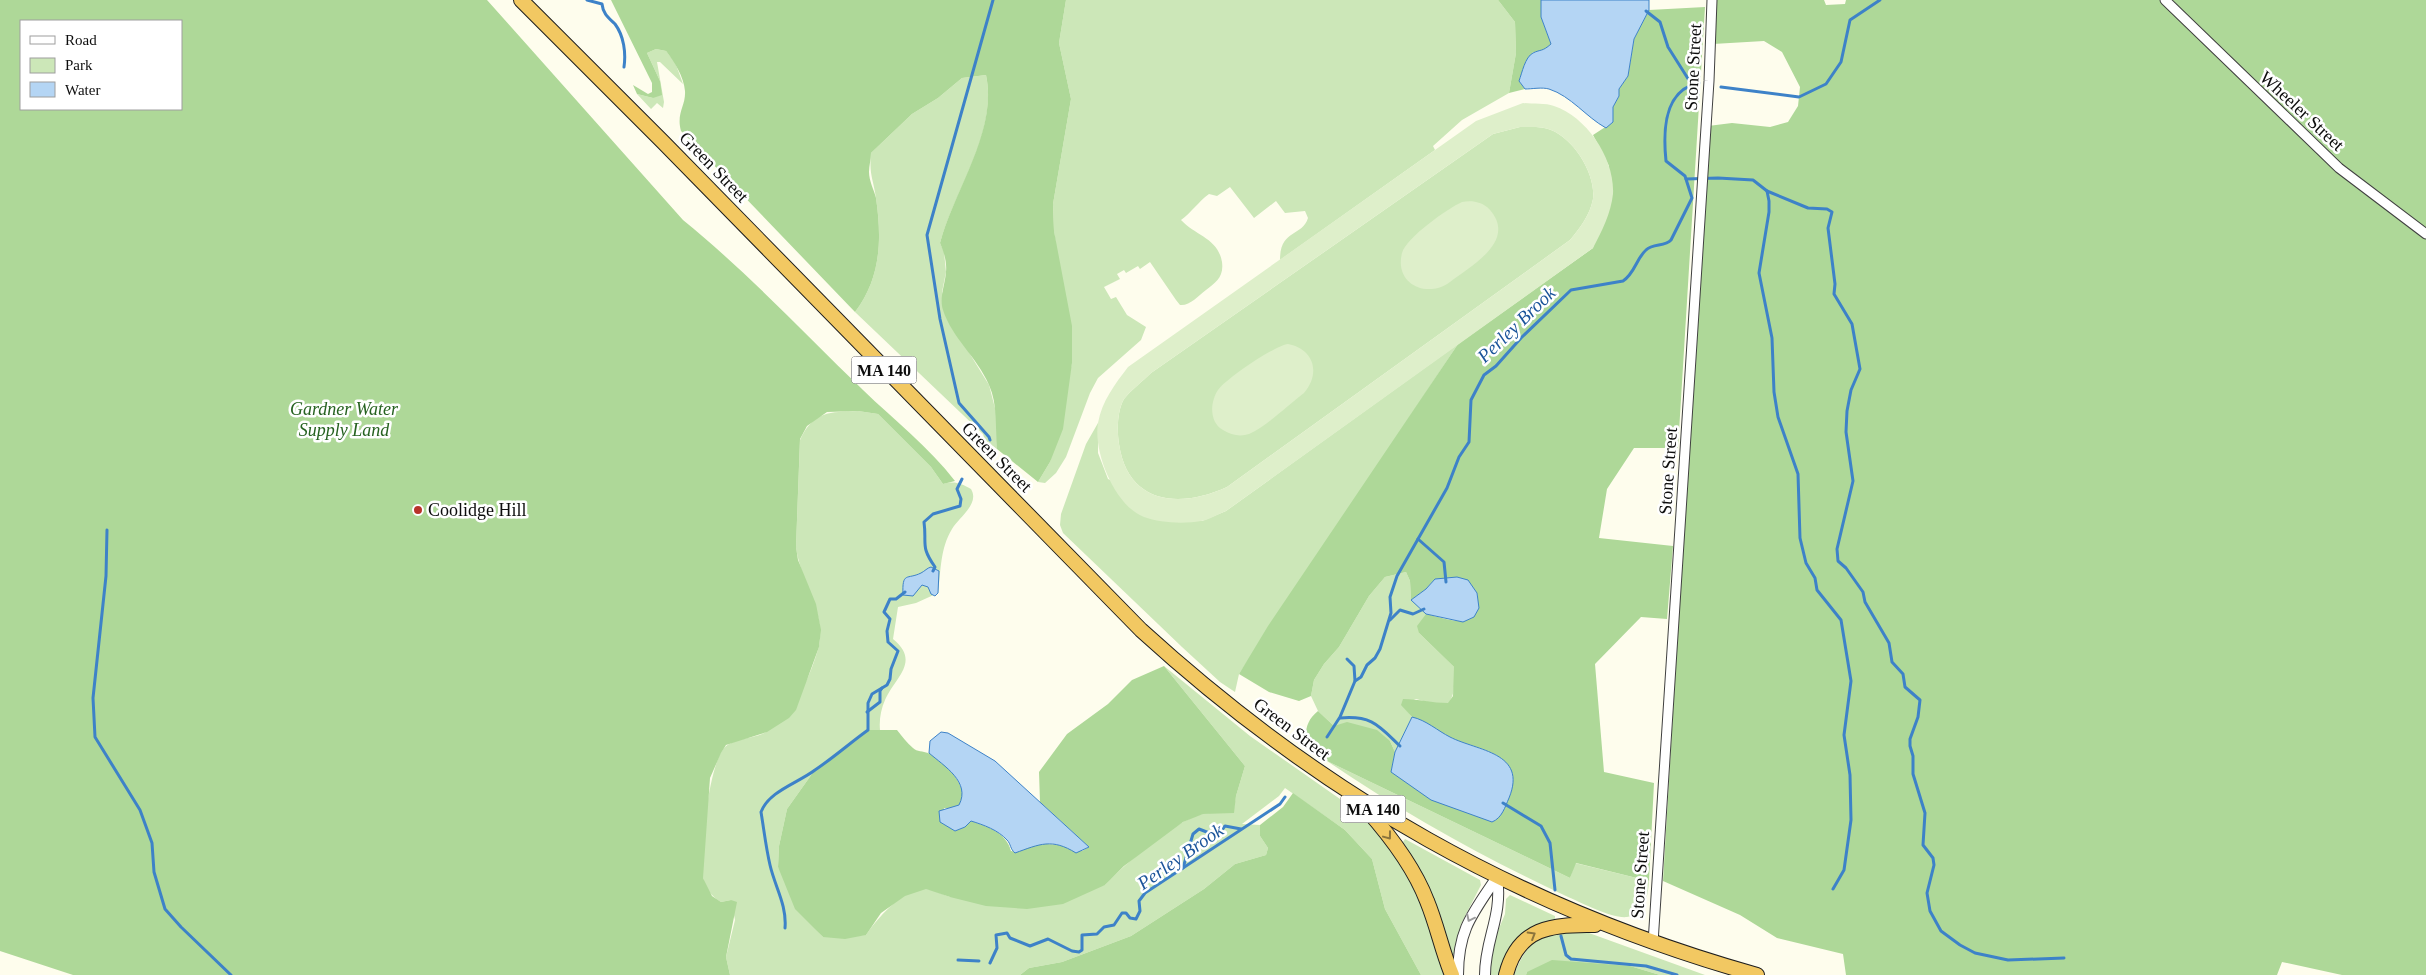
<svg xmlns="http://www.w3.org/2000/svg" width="2426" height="975" font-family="Georgia,serif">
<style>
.green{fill:#cce7b8}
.forest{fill:#aed898;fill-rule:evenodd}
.pitch{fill:#deefca;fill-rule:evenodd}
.water{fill:#b4d5f4;stroke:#3d82c8}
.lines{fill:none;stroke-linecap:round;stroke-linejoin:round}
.stream{stroke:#3d82c8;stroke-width:3}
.minor-casing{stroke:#404040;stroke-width:11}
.tertiary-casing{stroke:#404040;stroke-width:12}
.trunk-casing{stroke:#1e1e1e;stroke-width:16}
.minor{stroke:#fff;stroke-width:9}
.tertiary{stroke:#fff;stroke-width:10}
.trunk{stroke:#f2c862;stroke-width:14}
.oneway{stroke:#8b743c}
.oneway2{stroke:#9e9e9e}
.poi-dot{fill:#b8332a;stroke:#fff;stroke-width:2}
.labels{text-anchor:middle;stroke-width:5;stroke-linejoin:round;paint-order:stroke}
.shield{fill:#fff;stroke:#565656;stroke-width:1}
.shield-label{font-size:16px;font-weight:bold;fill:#0d0d0d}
.street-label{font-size:18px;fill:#0d0d0d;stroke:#fff}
.park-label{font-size:18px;font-style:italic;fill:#266220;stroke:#fff}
.poi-label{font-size:18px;fill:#0d0d0d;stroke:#fff;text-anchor:start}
.water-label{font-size:19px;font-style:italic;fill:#1b549a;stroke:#fff}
</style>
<rect width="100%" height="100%" fill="#fefded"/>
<!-- green -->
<g class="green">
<path d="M1066 0H1498L1515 22 1516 53 1509 93 1462 120 1433 146 1435 150 1280 260C1280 229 1302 237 1308 218L1305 211 1285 213 1276 201 1254 218 1230 187 1217 196 1209 194C1198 202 1192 212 1181 220 1196 236 1218 238 1222 262 1224 277 1216 282 1206 290 1198 296 1190 306 1180 305L1176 300 1150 262 1140 269 1138 266 1126 273 1124 270 1117 274 1120 279 1104 287 1111 299 1116 297 1127 315 1146 327 1141 340 1098 378 1090 393 1066 457 1056 473 1045 483 1038 482 1050 462 1072 363 1054 231 1053 204 1071 99 1059 43Z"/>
<path d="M656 49 666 51 675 62 683 84 660 62H657L664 102 663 108 657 103 651 109 637 94 653 98 660 81 647 53Z"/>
<path d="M986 75C998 133 955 189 940 243L944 252 946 272 942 292 965 346 989 385 996 412 997 449 985 440 983 434 855 312C881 278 882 239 876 198 873 178 869 175 871 153L912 114 938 98 962 78Z"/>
<path d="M1520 127C1529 127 1543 126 1551 130 1574 139 1596 174 1593 199 1590 215 1580 228 1570 240L1227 487C1179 509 1128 504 1119 444 1117 431 1117 411 1124 399 1131 390 1143 381 1151 373L1493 134Z"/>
<path d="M1458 344 1239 674 1235 692 1220 682 1182 647 1063 533 1060 525 1061 514 1086 444 1098 423V453L1108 479 1202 521 1226 511Z"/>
<path d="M858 411 878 414 931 467 943 484C955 481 960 483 971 489 980 504 959 517 952 529 940 549 941 570 938 593L916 603 898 607 893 639C921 662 895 677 885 700 881 709 879 720 880 730H868L814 771 787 809 779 846 778 867 811 924 823 937 866 935C877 919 905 886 927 889 935 890 943 895 950 897L1105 885C1125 864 1174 821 1202 814 1212 812 1224 813 1233 813L1236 796 1245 766 1164 666 1250 736 1360 813 1388 843 1417 887 1446 975H1421L1385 909 1372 859 1345 830 1285 788 1279 796 1242 824 1260 825V836L1268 848 1266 855 1235 864 1204 889 1131 936 1062 962 1029 968 1020 975H730L726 957 735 920 731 900 721 902C712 897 705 888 703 878 698 856 709 770 722 751 731 737 753 740 766 732 773 728 801 689 806 681 809 677 818 651 819 646 826 611 800 581 796 547L800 440C813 411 830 412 858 411Z"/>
<path d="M1406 572 1410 581 1411 600 1457 577 1419 633 1454 667C1454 680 1456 692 1449 703H1431L1416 699 1402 705 1412 717 1395 752 1390 741 1334 726 1318 711 1311 696 1314 680 1324 664 1339 647 1369 596 1385 577Z"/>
<path d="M1327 761 1570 878 1575 863 1649 881C1648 896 1645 914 1627 917 1613 919 1580 902 1566 896 1482 857 1404 813 1327 761Z"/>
<path d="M1405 839 1480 880 1481 885 1461 924 1454 954H1451L1427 882 1403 842Z"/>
<path d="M1510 895 1555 916V920L1532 929 1501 975H1489L1495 938 1505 914 1506 899Z"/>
<path d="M1578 929 1705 975H1660L1630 966 1527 972 1526 975H1514C1519 960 1530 941 1545 934 1555 931 1568 931 1578 929Z"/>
</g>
<!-- forest -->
<g class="forest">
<path d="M0 0H487L683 220C747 272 804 333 863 390 894 420 929 447 955 481L943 484 931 467 878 414 858 411 827 412 807 426 800 439 796 547 798 560 816 604 821 630 819 647 796 710 789 718 767 732 726 745 721 753 710 778 703 878 712 896 721 902 731 900 737 902 726 957 730 975H73L0 951ZM21 21H181V109H21Z"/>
<path d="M611 0H1066L1059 43 1071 99 1053 204 1054 231 1072 326V363L1063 429 1050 462 1038 482 997 449C995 427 998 405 989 385 977 357 952 338 943 310 939 298 945 285 946 272 947 262 944 252 940 243 954 190 998 131 986 75L962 78 938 98 912 114 871 153C871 159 869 166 869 172 869 181 874 190 876 198 882 239 881 278 855 312L681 131C676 113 686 106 685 91 684 77 674 61 666 51L656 49 647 53 660 81 662 95 653 98 637 94 633 85 648 94 652 92V83Z"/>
<path d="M1498 0H1541V17L1551 44 1542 52H1533L1519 81 1525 89 1509 93 1516 53 1515 22Z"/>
<path d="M1715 0H1824L1826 5 1845 4 1846 0H2426V975H2342L2282 962 2277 975H1846L1843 954 1777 938 1740 915 1663 881 1708 126 1732 123 1770 127 1788 122 1798 106 1800 87 1782 52 1764 41 1713 44Z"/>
<path d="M1705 7 1678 448H1634L1607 489 1599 538 1673 546 1667 619 1641 617 1595 664 1604 772 1654 783 1649 881 1576 863 1570 878 1327 761 1306 741C1305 728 1308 719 1318 711L1334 726 1347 722 1377 730 1390 741 1395 752 1391 772 1500 816 1511 792 1513 778 1496 755 1450 738 1412 717 1401 705 1403 699C1419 699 1432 703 1448 703L1453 696 1454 667 1419 633 1417 626 1426 614C1451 620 1483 633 1477 593L1435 579 1426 589 1411 600 1410 581 1406 572 1385 577 1369 596 1339 647 1324 664 1314 680 1311 696 1299 701 1269 692 1239 674 1268 626 1458 344 1593 248 1609 166 1593 135 1613 122V107L1619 96V89L1628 76 1634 39 1649 10Z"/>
<path d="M1164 666 1245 766 1236 796 1234 813 1203 814 1183 822 1124 866 1105 885 1063 904 1027 909 986 906 950 897 926 889 905 896 881 913 866 935 845 939 823 937 795 909 778 867 779 846 787 809 814 771 868 730H897C902 736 907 743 913 748 917 752 923 751 928 753 942 759 969 785 961 802 957 809 951 809 944 808L941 822 955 831 965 827 971 821C988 827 1006 832 1011 851 1021 853 1025 847 1034 845 1051 842 1066 846 1082 851L1089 847 1040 802 1039 772 1067 734 1108 704 1132 680Z"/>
<path d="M1293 793 1345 830 1372 859 1385 909 1421 975H1020L1029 968 1062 962 1131 936 1204 889 1235 864 1266 855 1268 848 1260 836V825L1283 807Z"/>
<path d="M1552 960 1630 966 1660 975H1526L1527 972Z"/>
</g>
<!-- pitch -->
<g class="pitch">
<path d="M1523 103C1533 104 1545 103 1554 106 1587 117 1615 159 1613 194 1611 213 1602 231 1593 248L1226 511C1218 514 1209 520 1201 521 1184 524 1160 523 1144 517 1115 506 1093 452 1098 423 1102 401 1115 384 1128 367L1476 121ZM1520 127C1529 127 1543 126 1551 130 1574 139 1596 174 1593 199 1590 215 1580 228 1570 240L1227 487C1179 509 1128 504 1119 444 1117 431 1117 411 1124 399 1131 390 1143 381 1151 373L1493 134Z"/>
<path d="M1462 202C1472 200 1483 202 1490 210 1517 241 1471 266 1450 282 1427 299 1394 284 1402 253 1406 238 1448 208 1462 202Z"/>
<path d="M1288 344C1314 349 1321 373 1304 393 1288 405 1267 426 1249 434 1240 437 1231 435 1223 430 1209 422 1210 402 1218 390 1227 378 1274 346 1288 344Z"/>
</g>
<!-- water -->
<g class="water">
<path d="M1541 0H1649V10L1634 39 1628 76 1619 89V96L1613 107V122L1606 128C1586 117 1571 96 1549 89 1542 87 1532 89 1525 89L1519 81C1522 73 1525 57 1533 53 1541 49 1542 52 1551 44L1541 17Z"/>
<path d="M931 567 939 571 938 593 935 596 931 594 928 587 922 585 913 596 903 595C902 571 907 580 921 573 925 571 927 568 931 567Z"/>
<path d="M1457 577 1468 580 1477 593 1479 608 1474 617 1463 622 1426 614 1411 600 1426 589 1435 579Z"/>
<path d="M1412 717C1426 720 1438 731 1450 737 1477 751 1528 752 1509 798 1505 807 1502 818 1492 822L1431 800 1391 772 1395 752Z"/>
<path d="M941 732 948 733 995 761 1089 847 1076 853C1052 838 1040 844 1015 853 1010 849 1011 844 1007 840 998 830 984 825 971 821L965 827 955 831 940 822 939 811 959 805C971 782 944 766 929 753L930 741Z"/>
</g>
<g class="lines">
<!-- stream -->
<g class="stream">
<path d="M587 0 602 4C603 14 609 18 615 24 624 36 626 53 624 67"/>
<path d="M1646 11 1660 22 1668 47 1692 85"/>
<path d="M1721 87 1799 97 1826 84 1841 62 1850 20 1880 0"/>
<path d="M1686 179 1718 178 1753 180 1767 191 1769 201V212L1759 273 1772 338 1774 392 1778 417 1798 474 1800 538 1806 563 1815 578 1817 590 1841 620 1851 681 1844 735 1850 775 1851 820 1844 870 1833 889"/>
<path d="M1767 191 1808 208 1827 209 1832 212 1828 228 1835 284 1834 294 1852 324 1860 369 1851 390 1847 411 1846 432 1853 481 1837 549 1838 561 1846 568 1863 592 1865 602 1889 643 1892 662 1903 674 1905 687 1920 700 1918 717 1910 739V746L1913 756V774L1925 813 1923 845 1933 858 1934 865 1927 893 1930 911 1941 931 1960 945 1975 953 2008 960 2064 958"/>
<path d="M990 440 989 437 959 403 940 319 927 235 993 0"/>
<path d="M107 530 106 576 93 698 95 737 140 810 152 843 154 872 165 909 181 927 231 975"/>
<path d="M1418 539 1444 562 1446 582"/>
<path d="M933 571 935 567C920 546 927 544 924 522L933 514 960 506 961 499 957 489 962 479"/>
<path d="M1390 620 1400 610 1413 614 1424 609"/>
<path d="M1347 659 1354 666 1355 681"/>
<path d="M867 712 880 702V691L882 688"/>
<path d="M1340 718C1372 715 1379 726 1400 746"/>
<path d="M1327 737 1340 717 1355 681 1361 677 1367 665 1375 658 1380 649 1391 613 1390 597 1397 576 1447 488 1459 457 1469 442 1471 400 1484 375 1496 366 1521 338 1571 290 1623 281C1635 273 1636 259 1646 250 1653 243 1665 247 1671 240L1692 198 1685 176 1666 161C1663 132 1663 90 1699 83"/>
<path d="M1503 803 1541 826 1550 843 1555 890"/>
<path d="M1183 868 1193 834 1199 829 1217 836 1225 826 1241 829"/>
<path d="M785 928C787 905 775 887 770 865 766 848 764 830 761 812 769 791 798 783 815 770 833 758 850 743 868 730V703L872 694 887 685 890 679 891 669 898 651 888 642 887 631 890 619 884 612 890 599H896L905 592"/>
<path d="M1561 936 1566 955 1571 959 1646 966 1677 975"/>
<path d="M958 960 979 961"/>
<path d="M990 963 997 948 996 935 1007 933 1010 938 1030 946 1048 939 1072 951 1079 952 1082 950V935L1097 934 1104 927 1114 925 1122 913H1126L1130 918 1136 919 1140 911 1139 901 1145 893 1280 804 1285 797"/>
</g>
<defs>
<g id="minor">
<path d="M2165 0 2339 168 2426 234"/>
<path d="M1653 943 1709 81 1712 0"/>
</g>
<g id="tertiary">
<path d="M1458 975C1458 929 1473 913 1497 877"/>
<path d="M1485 975C1485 938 1503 917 1497 877"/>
</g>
<g id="trunk">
<path d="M521 0 663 142 1141 630C1323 796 1519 908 1757 975"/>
<path d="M1367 810C1391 837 1414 867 1427 901 1437 925 1442 951 1452 975"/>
<path d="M1506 975C1518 927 1552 924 1595 925"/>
</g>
</defs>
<!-- minor casing -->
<use href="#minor" class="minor-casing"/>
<!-- tertiary casing -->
<use href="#tertiary" class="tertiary-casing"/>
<!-- trunk casing -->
<use href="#trunk" class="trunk-casing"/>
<!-- minor -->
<use href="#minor" class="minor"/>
<!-- tertiary -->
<use href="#tertiary" class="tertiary"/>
<!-- trunk -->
<use href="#trunk" class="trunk"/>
</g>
<!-- one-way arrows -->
<defs><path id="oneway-chevron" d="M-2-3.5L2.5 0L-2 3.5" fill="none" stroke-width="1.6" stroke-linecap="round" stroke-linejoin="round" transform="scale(1.25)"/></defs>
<g class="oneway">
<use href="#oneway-chevron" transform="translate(1388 836) rotate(53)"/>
<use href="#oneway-chevron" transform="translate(1532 935) rotate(-31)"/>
</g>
<use class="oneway2" href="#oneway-chevron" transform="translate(1470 918) rotate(116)"/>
<!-- markers -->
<circle class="poi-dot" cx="418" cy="510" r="5"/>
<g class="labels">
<!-- shield labels -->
<g class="shield">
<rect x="851.5" y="356.5" width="65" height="27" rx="4"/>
<rect x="1340.5" y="795.5" width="65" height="27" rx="4"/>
</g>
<g class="shield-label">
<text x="884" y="376">MA 140</text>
<text x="1373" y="815">MA 140</text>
</g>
<!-- street labels -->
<g class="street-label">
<text transform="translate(1693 67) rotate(-87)" y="6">Stone Street</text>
<text transform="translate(2302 111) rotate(43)" y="6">Wheeler Street</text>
<text transform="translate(714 167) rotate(46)" y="6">Green Street</text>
<text transform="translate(997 457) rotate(45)" y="6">Green Street</text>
<text transform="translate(1668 471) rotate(-86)" y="6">Stone Street</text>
<text transform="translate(1292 729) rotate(37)" y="6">Green Street</text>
<text transform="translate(1640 875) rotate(-86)" y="6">Stone Street</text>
</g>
<!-- park labels -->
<g class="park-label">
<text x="344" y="415">Gardner Water<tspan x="344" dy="21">Supply Land</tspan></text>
</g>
<!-- poi labels -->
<g class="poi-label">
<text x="428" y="516">Coolidge Hill</text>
</g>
<!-- water labels -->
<g class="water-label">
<text transform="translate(1516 324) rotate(-44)" y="7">Perley Brook</text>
<text transform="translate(1180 856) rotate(-35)" y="7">Perley Brook</text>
</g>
</g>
<!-- legend -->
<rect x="20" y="20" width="162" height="90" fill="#ffffff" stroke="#9e9e9e"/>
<rect x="30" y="36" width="25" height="8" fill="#ffffff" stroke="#9e9e9e"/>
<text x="65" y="45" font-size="15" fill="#0d0d0d">Road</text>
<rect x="30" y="58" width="25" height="15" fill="#cce7b8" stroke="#9e9e9e"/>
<text x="65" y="70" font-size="15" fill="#0d0d0d">Park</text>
<rect x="30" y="82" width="25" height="15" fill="#b4d5f4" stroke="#9e9e9e"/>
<text x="65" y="95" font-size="15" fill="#0d0d0d">Water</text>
</svg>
